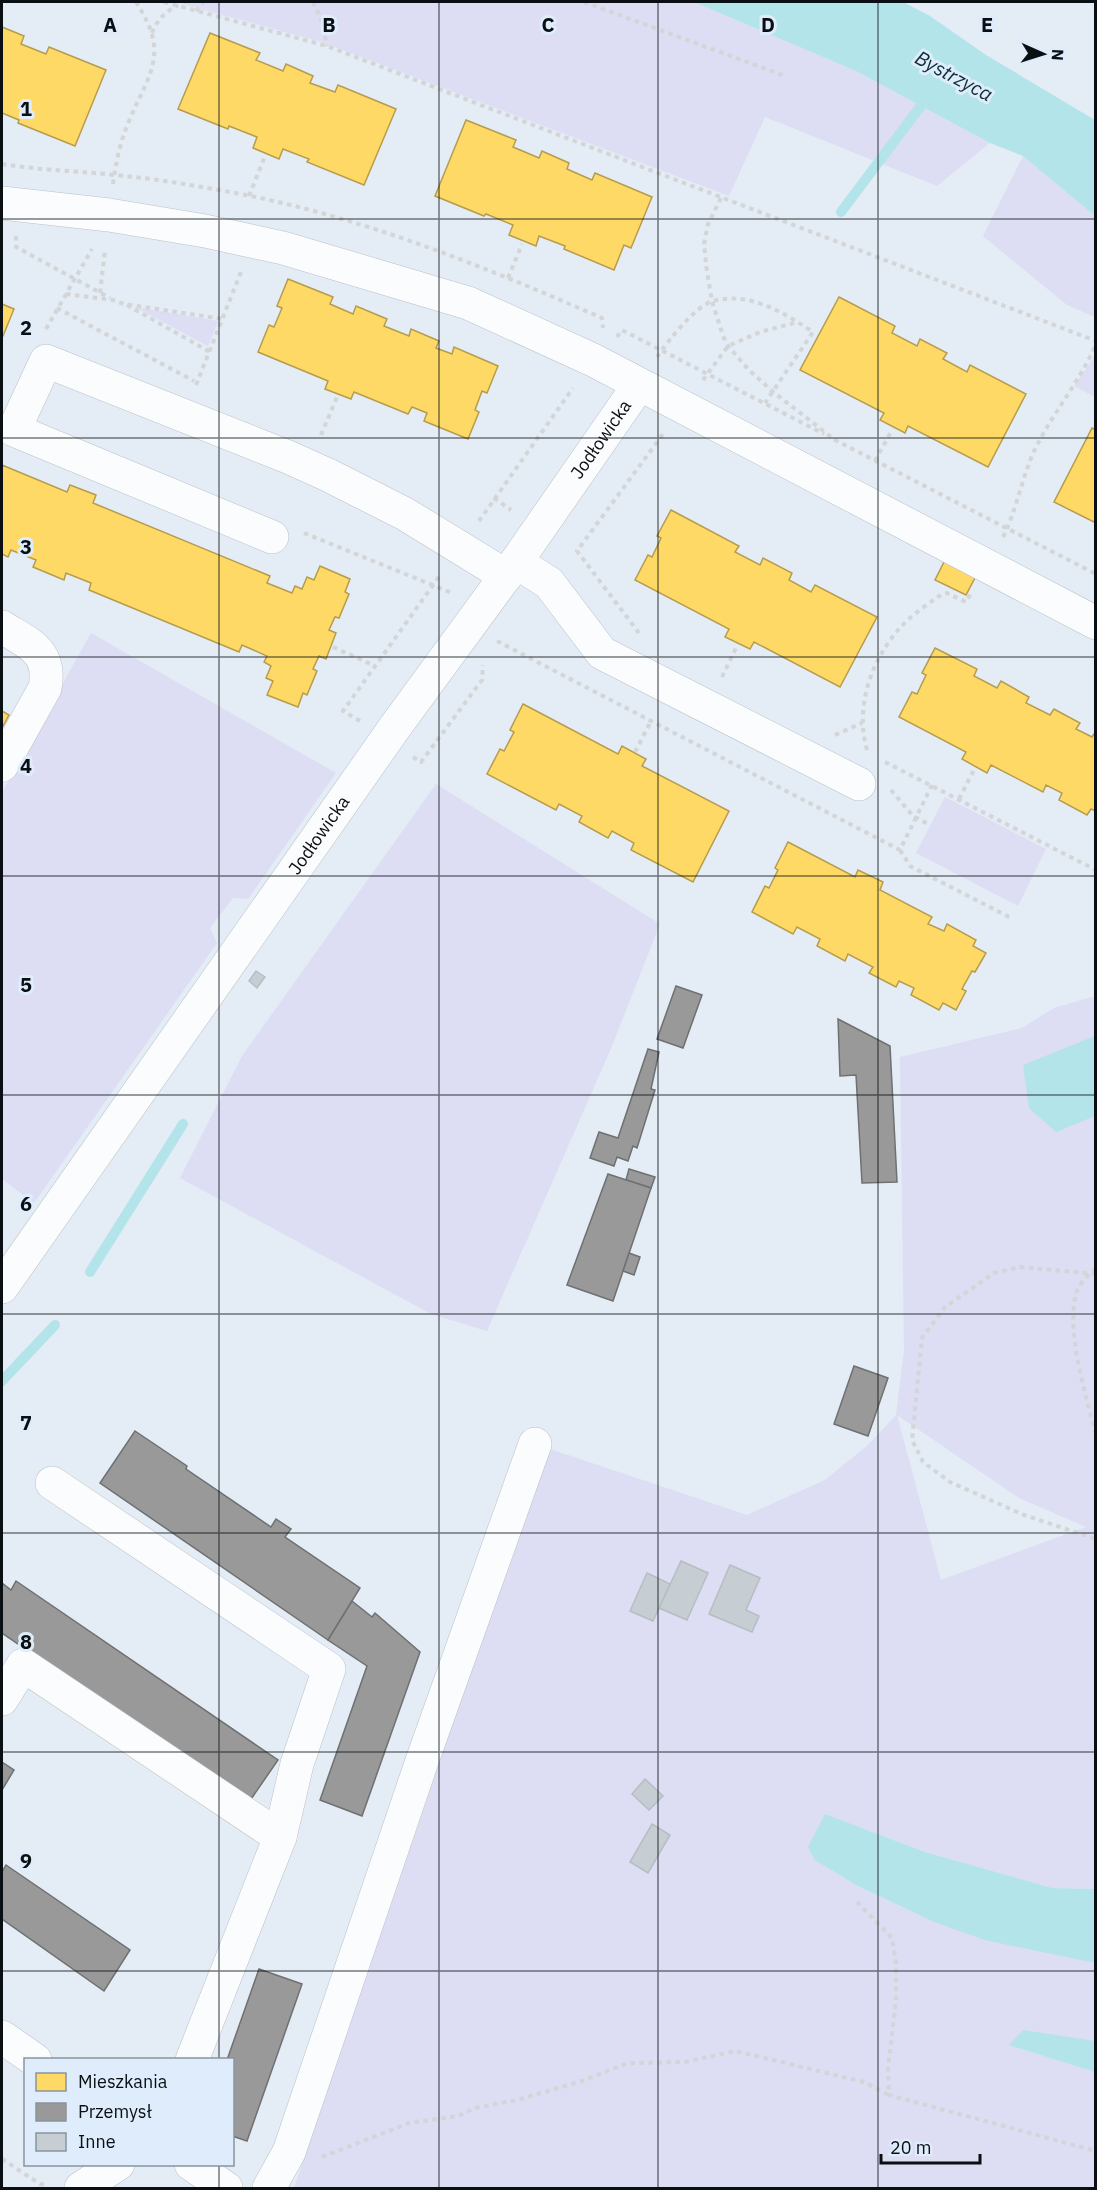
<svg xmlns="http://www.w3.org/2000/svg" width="1097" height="2190" font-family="'IBM Plex Sans',sans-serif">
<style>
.green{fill:#ddddf3;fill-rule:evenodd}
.water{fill:#b3e4ea}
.homes{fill:#ffd966;stroke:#b69c4d;stroke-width:1.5}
.industry{fill:#999;stroke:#6e7071;stroke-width:1.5}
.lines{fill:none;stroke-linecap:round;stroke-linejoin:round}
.stream{stroke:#b3e4ea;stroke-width:10}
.building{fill:#c6cdd3;stroke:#b6bdc3;stroke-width:1.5}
.minor-casing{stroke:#bbc1c8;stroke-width:34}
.path{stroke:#d3d5d7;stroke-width:4;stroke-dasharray:4.5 4.5;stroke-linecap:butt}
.minor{stroke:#fbfcfe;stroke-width:33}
.grid{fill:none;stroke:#0a0f13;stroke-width:1.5;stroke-opacity:0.55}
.labels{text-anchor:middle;stroke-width:6;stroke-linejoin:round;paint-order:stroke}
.street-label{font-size:18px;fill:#0a0f13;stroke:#deecfb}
.water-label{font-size:20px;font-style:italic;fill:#0f3033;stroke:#deecfb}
.grid-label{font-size:20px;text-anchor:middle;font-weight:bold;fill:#0a0f13;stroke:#deecfb;stroke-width:6;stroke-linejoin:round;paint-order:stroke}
</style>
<rect width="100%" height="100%" fill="#e4ecf5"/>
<!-- green -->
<g class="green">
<path d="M175 2H694L856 71 990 143 937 186 765 117 729 196 322 42Z"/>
<path d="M1023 156 1095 216V317L1067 305 983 236Z"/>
<path d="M135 307 218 321 208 346Z"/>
<path d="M1095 356V397L1074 386Z"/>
<path d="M91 633 336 773 248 899 233 898 210 928 217 943 34 1203 2 1179V792Z"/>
<path d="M436 784 660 924 612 1046 487 1331 431 1314 180 1178 242 1056Z"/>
<path d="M945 797 1046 849 1018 906 916 853Z"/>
<path d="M1095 996V1889L1052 1888 925 1852 825 1814 816 1860 856 1885 934 1922 1095 1963V2041L1010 2045 1095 2072V2188H294L547 1448 747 1515 825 1480 868 1445 896 1415 904 1351 900 1057 1022 1028 1054 1008ZM897 1415 1019 1498 1086 1527 941 1580ZM681 1561 708 1573 688 1620 659 1608 653 1621 630 1611 647 1574 670 1584ZM760 1578 746 1610 759 1616 752 1632 709 1614ZM644 1780 663 1796 649 1810 632 1794Z"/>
</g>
<!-- water -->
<g class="water">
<path d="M694 2H903L930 16 986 55 1095 120V216L1023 156 990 143 856 71Z"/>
<path d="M1095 1036V1116L1056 1132 1029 1108 1023 1065Z"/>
<path d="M825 1814 925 1852 1052 1888 1095 1889V1963L985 1940 934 1922 856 1885 815 1860 808 1847Z"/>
<path d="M1023 2030 1095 2041V2072L1009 2045Z"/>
</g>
<!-- homes -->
<g class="homes">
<path d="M2 27 24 36 21 44 46 54 49 47 106 70 75 146 18 123 19 120 2 113Z"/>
<path d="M210 33 260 53 256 60 283 71 286 64 313 76 310 83 335 92 338 85 396 109 364 185 307 162 309 159 283 149 279 159 253 148 257 137 229 126 228 129 178 109Z"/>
<path d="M466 120 516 140 513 147 539 158 542 151 569 163 567 169 592 180 595 173 652 197 631 248 624 245 614 270 564 249 565 246 539 236 536 246 509 235 513 225 486 214 484 216 435 196Z"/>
<path d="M288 279 333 297 330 304 353 314 356 306 387 319 384 326 409 336 411 329 439 341 436 348 452 354 454 347 498 366 487 393 482 391 475 410 479 412 468 439 424 421 427 413 412 407 408 414 354 392 351 399 325 389 328 381 258 352 269 325 274 327 282 308 277 306Z"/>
<path d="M839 297 895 326 892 333 917 346 920 339 947 353 943 359 967 372 970 365 1026 394 988 467 908 426 905 433 880 420 884 413 800 370Z"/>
<path d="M2 304 14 309 3 336H2Z"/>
<path d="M1092 428 1096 430V523L1054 502Z"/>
<path d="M2 465 67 492 70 485 96 495 93 503 270 576 267 583 292 593 295 586 302 589 307 577 314 580 320 566 350 579 345 592 349 594 339 618 335 617 329 630 336 633 326 659 319 656 313 669 317 671 307 695 303 693 298 707 267 695 273 681 266 678 271 666 264 662 267 656 242 645 239 652 89 590 91 583 66 573 64 580 33 567 36 560 11 550 8 557 2 554Z"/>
<path d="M671 510 739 546 735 552 760 565 763 558 792 573 789 580 811 592 815 585 877 617 840 687 754 642 750 649 725 637 729 629 635 580 648 555 652 557 661 538 657 536Z"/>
<path d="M946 558 977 574 966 595 935 580Z"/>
<path d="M935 648 977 669 974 676 997 688 1001 681 1029 697 1026 703 1050 715 1054 709 1080 723 1076 729 1092 737 1096 731V811L1091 809 1087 815 1059 800 1062 793 1046 785 1043 792 991 765 987 773 962 759 966 752 899 717 912 692 917 694 926 675 922 673Z"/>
<path d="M523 704 618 754 622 746 646 759 642 766 729 811 693 882 631 850 634 843 612 831 608 838 579 822 582 816 559 804 556 810 487 774 500 749 504 751 514 732 510 730Z"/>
<path d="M2 711 9 715 2 728Z"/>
<path d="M788 842 855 877 858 870 883 882 880 890 932 917 928 924 944 931 947 924 976 940 973 946 986 953 975 972 972 971 962 989 966 991 956 1010 943 1003 939 1010 911 995 914 988 899 981 896 987 869 973 873 967 848 954 845 961 817 946 820 939 797 927 793 934 752 912 765 886 769 888 778 870 775 868Z"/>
</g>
<!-- industry -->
<g class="industry">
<path d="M676 986 702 995 683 1048 657 1039Z"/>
<path d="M838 1019 890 1046 897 1182 862 1183 856 1075 840 1076Z"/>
<path d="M648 1049 659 1052 651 1089 655 1090 637 1148 633 1146 628 1161 617 1157 614 1166 590 1158 599 1132 618 1138Z"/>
<path d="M629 1169 655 1177 651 1188 626 1180Z"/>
<path d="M608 1174 651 1188 613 1301 567 1285Z"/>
<path d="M629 1253 640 1257 634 1275 623 1271Z"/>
<path d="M854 1366 888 1378 868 1436 834 1424Z"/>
<path d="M135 1431 187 1466 186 1469 271 1527 276 1519 291 1529 285 1537 360 1588 328 1640 100 1483Z"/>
<path d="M16 1581 278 1760 249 1802 2 1633V1583L11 1590Z"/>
<path d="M352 1601 372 1617 375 1613 420 1652 362 1816 320 1800 367 1666 328 1640Z"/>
<path d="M2 1762 14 1770 2 1790Z"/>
<path d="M6 1865 130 1950 104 1991 2 1919V1872Z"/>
<path d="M259 1969 302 1984 247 2141 232 2136V2060H227Z"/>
</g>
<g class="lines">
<!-- stream -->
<g class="stream">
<path d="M841 212 929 95"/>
<path d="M90 1272 183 1124"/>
<path d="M2 1381 55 1325"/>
</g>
</g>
<!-- building -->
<g class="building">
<path d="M256 971 265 977 257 988 249 981Z"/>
<path d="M681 1561 708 1573 687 1620 659 1608Z"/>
<path d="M730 1565 760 1578 746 1610 759 1616 752 1632 709 1614Z"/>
<path d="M647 1573 670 1584 653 1621 630 1611Z"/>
<path d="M645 1779 663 1796 649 1810 632 1794Z"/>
<path d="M652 1824 670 1835 648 1873 630 1862Z"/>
</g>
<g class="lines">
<defs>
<g id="minor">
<path d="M2 203 109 215 205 231 283 248 468 303 593 360 1096 623"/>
<path d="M272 537 14 430 46 361 288 457 328 475 405 514 506 576"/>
<path d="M516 562 549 583 602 653 859 784"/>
<path d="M2 627C29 644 52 651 45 688L2 765"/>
<path id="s1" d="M2 1287 395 727 516 562 639 385"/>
<path d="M52 1483 329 1669 297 1764 280 1837"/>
<path d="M2 1699 23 1665 280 1837 192 2060"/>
<path d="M2 2037 35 2060"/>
<path d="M191 2164 226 2188"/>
<path d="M81 2188 118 2164"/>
<path d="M269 2188 289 2152 422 1761 535 1444"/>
</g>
</defs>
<!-- minor casing -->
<use href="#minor" class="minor-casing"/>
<!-- path -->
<g class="path">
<path d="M164 2 327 46 1096 341"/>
<path d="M313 2 321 19 327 46"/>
<path d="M584 2 785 76"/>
<path d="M196 11 203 2"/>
<path d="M152 33C157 20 165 12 178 5"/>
<path d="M2 164C39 170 77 171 115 175 150 178 184 184 219 190 353 213 478 264 602 318L603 328"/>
<path d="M113 184C116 162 120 142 129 121 150 72 170 54 136 2"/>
<path d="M249 196 265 156"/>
<path d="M721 198 708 224 704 244 707 272 712 301 723 336 728 346 748 369 772 391 835 440 1096 574"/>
<path d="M16 236V247L110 298"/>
<path d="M508 278 522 244"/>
<path d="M100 293 105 250"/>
<path d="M66 294 113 300 124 304 223 319"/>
<path d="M127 305 210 352"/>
<path d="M57 308 194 381"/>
<path d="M46 329 92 249"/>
<path d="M617 337 622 330 824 434"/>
<path d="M657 357C668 341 695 306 713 301 750 291 784 313 813 332L765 403"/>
<path d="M703 380 728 346 760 332 798 322"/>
<path d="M196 385 241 272"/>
<path d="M321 435 337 397"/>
<path d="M875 461 892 430"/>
<path d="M494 498 511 510"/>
<path d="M479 521 573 388"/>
<path d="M304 533 452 593"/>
<path d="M1003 537C1017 509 1022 477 1035 449 1053 413 1080 381 1096 344"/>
<path d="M639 633 577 551 663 434"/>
<path d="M497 641 900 850 932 785"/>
<path d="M333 647 375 666"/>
<path d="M722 677 737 646"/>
<path d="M360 721 343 711 441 574"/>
<path d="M835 735 862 723"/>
<path d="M867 750C855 708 870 662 899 629 911 615 928 604 942 594L947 593 966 602 971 593"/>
<path d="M635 752 651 721"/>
<path d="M413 757 421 762 482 680 483 665"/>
<path d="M885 762 1096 870"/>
<path d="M891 790 913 816 930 825"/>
<path d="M959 799 974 770"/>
<path d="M900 850 910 866 1011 918"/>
<path d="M1096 1269C1088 1274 1078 1285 1076 1294 1066 1333 1086 1396 1096 1435"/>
<path d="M1096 1274 1020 1267 994 1273 945 1307 922 1338 912 1440 923 1462 950 1482 1024 1515 1096 1539"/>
<path d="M857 1902 892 1938 896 1963V2000L888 2068 889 2095 1096 2151"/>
<path d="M322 2157 409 2123 458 2116 475 2108 517 2100 579 2082 628 2063 685 2062 736 2051 864 2082 889 2095"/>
<path d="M2 2159 40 2184 48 2185"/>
</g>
<!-- minor -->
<use href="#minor" class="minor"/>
</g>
<!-- grid -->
<path class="grid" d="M219 2V2060M439 2V2188M658 2V2188M878 2V2188M2 219H1096M2 438H1096M2 657H1096M2 876H1096M2 1095H1096M2 1314H1096M2 1533H1096M2 1752H1096M2 1971H1096M219 2164V2188"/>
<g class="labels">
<!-- street labels -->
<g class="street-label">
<text dy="6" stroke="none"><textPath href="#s1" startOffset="1038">Jodłowicka</textPath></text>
<text dy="6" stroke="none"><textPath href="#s1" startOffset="552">Jodłowicka</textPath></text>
</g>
<!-- water labels -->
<g class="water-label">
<text transform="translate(954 76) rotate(28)" y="7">Bystrzyca</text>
</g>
</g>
<g class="grid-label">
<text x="110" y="32">A</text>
<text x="329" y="32">B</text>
<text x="548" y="32">C</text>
<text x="768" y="32">D</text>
<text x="987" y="32">E</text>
<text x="26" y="116">1</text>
<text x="26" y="335">2</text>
<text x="26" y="554">3</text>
<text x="26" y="773">4</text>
<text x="26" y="992">5</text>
<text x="26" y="1211">6</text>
<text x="26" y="1430">7</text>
<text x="26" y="1649">8</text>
<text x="26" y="1868">9</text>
</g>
<!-- border -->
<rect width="1097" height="2190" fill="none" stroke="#0a0f13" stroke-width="6"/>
<!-- legend -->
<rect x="24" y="2058" width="210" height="108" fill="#deecfb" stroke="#89949e" stroke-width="1.5"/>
<rect x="36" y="2073" width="30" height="18" fill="#ffd966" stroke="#89949e" stroke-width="1.5"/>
<text x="78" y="2088" font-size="18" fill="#0a0f13">Mieszkania</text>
<rect x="36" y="2103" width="30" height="18" fill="#999999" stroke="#89949e" stroke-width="1.5"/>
<text x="78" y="2118" font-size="18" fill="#0a0f13">Przemysł</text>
<rect x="36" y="2133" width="30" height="18" fill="#c6cdd3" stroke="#89949e" stroke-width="1.5"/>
<text x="78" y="2148" font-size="18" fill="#0a0f13">Inne</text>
<!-- north arrow -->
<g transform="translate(1043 54) rotate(93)" stroke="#deecfb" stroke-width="4.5" paint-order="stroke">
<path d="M0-4.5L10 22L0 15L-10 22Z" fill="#0a0f13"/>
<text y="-9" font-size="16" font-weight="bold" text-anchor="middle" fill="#0a0f13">N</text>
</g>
<!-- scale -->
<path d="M881 2154v9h99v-9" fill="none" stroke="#0a0f13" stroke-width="3"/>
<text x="890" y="2154" font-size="18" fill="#0a0f13" stroke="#deecfb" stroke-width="4.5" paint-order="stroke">20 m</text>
</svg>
